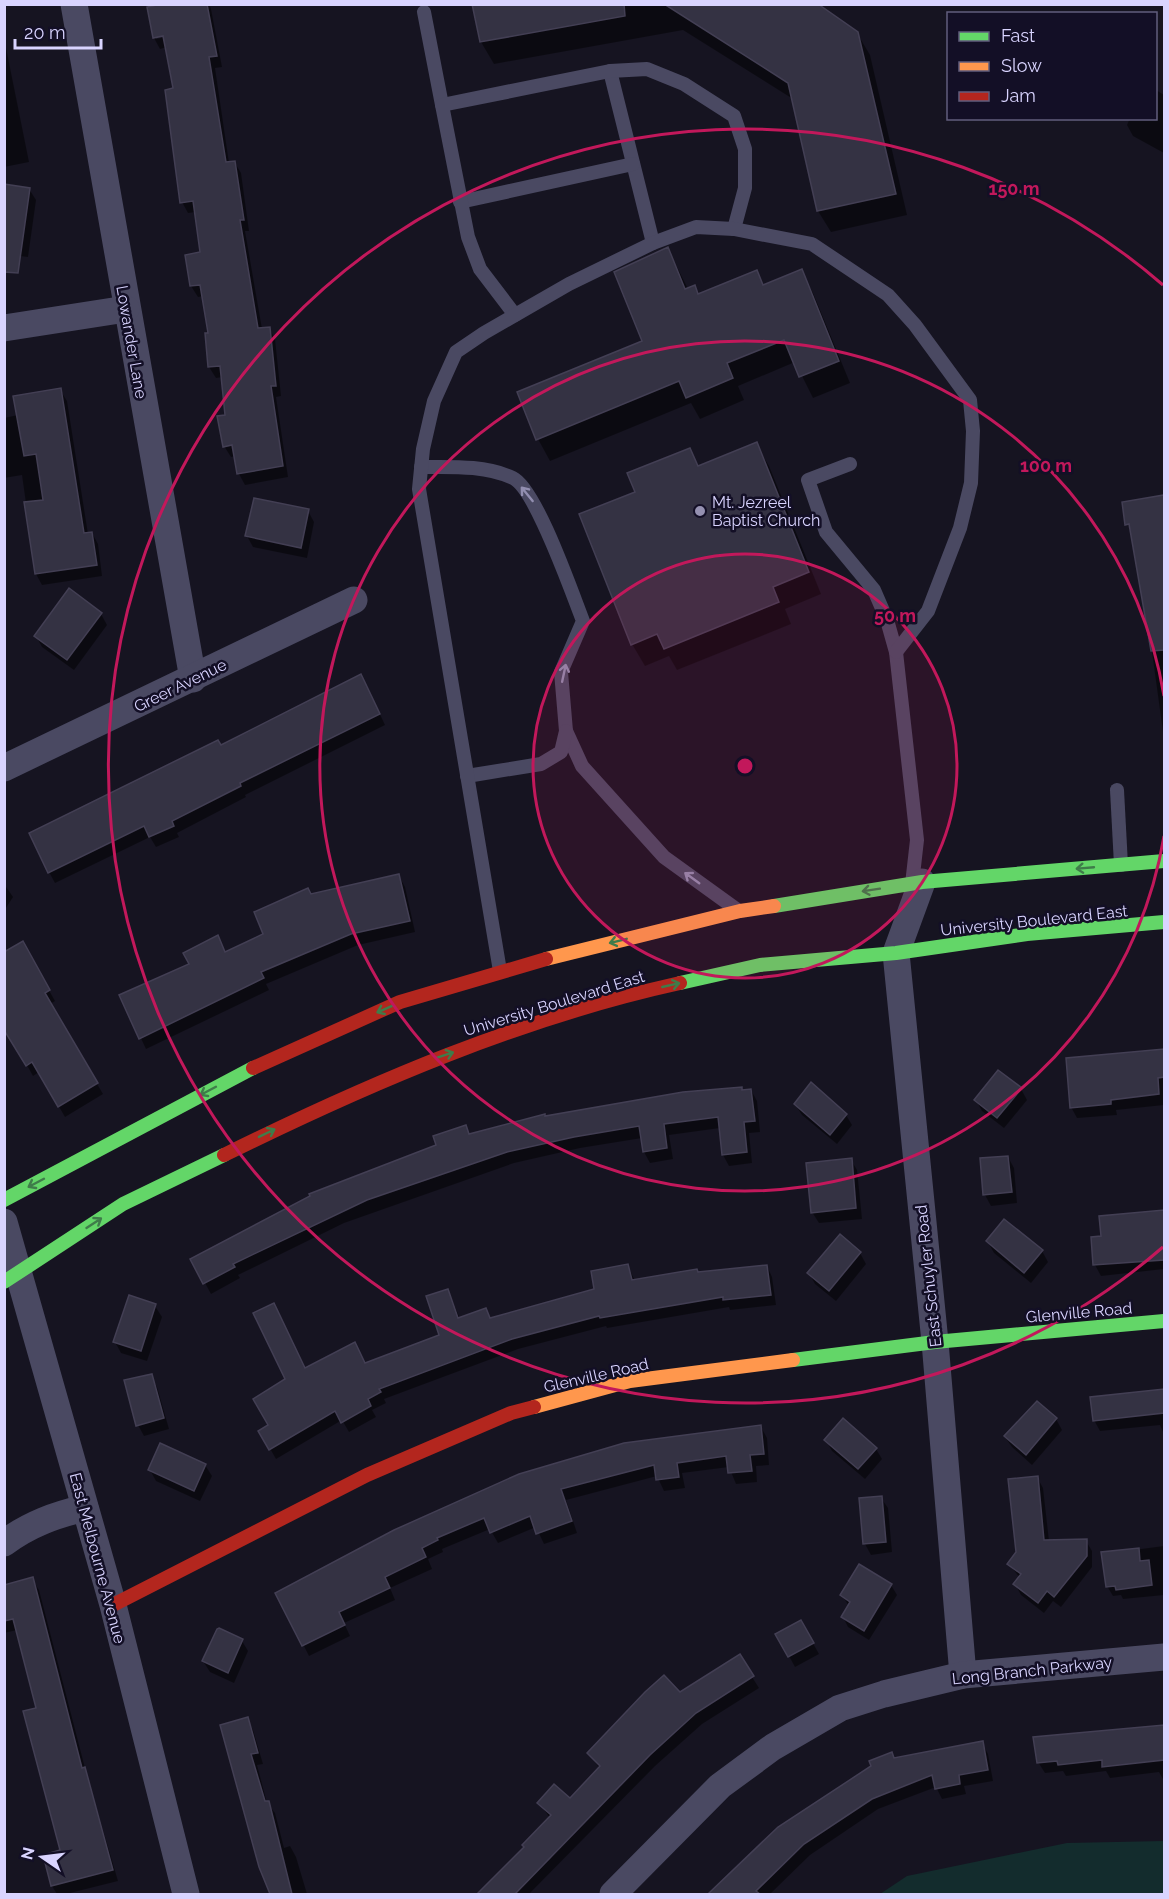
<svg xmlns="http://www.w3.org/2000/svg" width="1169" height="1899" font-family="Raleway,sans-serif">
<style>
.green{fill:#132c2d}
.shadow{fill:#0007;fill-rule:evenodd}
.building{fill:#343243;stroke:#433f54;stroke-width:1.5}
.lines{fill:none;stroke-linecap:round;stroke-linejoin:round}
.lane{stroke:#4a4962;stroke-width:14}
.street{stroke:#4a4962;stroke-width:27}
.fast{stroke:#63d668;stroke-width:14}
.slow{stroke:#ff974d;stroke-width:14}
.jam{stroke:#b3261e;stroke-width:14}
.oneway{stroke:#928eb0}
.oneway2{stroke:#3f7c4a}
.ring{fill:none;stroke:#c2185b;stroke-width:3}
.poi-dot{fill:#9591b1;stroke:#130f26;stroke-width:2}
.labels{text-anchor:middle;stroke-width:5;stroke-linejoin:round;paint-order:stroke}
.street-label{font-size:16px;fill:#d9d4ff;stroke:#130f26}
.poi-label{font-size:16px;fill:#d9d4ff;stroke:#130f26;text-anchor:start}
.centre{fill:#c2185b;stroke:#130f26;stroke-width:3}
.ring-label{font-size:18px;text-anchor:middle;font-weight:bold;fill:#c2185b;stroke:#130f26;stroke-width:5;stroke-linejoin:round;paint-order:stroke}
</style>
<rect width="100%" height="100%" fill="#161421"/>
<!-- green -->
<path class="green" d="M1164 1841V1894H880L907 1876 1067 1843Z"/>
<!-- shadow -->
<g class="shadow">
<path d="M149 4H209L211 9 222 67 215 68 229 163H235L241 173 249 231H245L262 329 269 328 275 339 281 396 276 397 288 477 245 485 239 474 236 456 231 457 224 446 227 416 223 377 216 378 209 367 210 334 204 296 198 297 191 286 202 253 196 212 188 213 182 202 175 90 167 47 160 49 154 38ZM170 34 171 36 156 39V36Z"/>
<path d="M474 4H815L857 33 870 55 907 215 831 232 818 211 793 99 683 30 494 64 481 42Z"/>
<path d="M4 38 29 162 4 167Z"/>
<path d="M1156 90 1164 95V153L1133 136 1127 125 1130 118H1156Z"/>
<path d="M29 189 36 200 28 257 4 254Z"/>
<path d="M668 249 688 289 694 287 699 295 756 272 764 286 801 271 813 293 850 383 813 398 795 362 738 386 744 400 700 419 691 403 550 461 538 439 519 393 644 342Z"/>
<path d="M60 390 67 401 88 534 92 533 98 544 102 576 42 585 36 574 22 475 4 478V418L18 415Z"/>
<path d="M756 444 769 466 821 594 785 609 791 624 677 670 669 656 645 666 632 644 637 492 689 449 699 467Z"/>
<path d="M1164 497V739L1145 601 1124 503Z"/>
<path d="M308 511 314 522 307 558 253 547 247 536Z"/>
<path d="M101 614 107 625 74 670 42 647 36 636Z"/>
<path d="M367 687 385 725 245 795 246 797 177 833 179 837 156 847 150 837 55 883 49 872 221 747Z"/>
<path d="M399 876 405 887 415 932 358 945 266 984 269 990 146 1049 121 996 191 964 217 937 226 953 265 935 311 896Z"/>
<path d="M4 884 13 897 4 911Z"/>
<path d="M22 943 55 1001 50 1004 103 1094 65 1117 39 1072 33 1076 4 1024Z"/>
<path d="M1164 1051V1105L1116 1110 1117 1115 1077 1118 1071 1107 1067 1060Z"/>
<path d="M741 1088 743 1091 751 1090 757 1101 760 1132 749 1133 752 1163 729 1166 723 1155 720 1128 669 1135 673 1159 650 1163 644 1152 642 1138 580 1148 514 1163 344 1223 238 1275 240 1278 211 1294 192 1259 438 1146 465 1127 470 1135 545 1118Z"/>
<path d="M1021 1089 1027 1100 1004 1128 982 1111 976 1100Z"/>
<path d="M795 1104 846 1115 852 1125 837 1144 802 1115Z"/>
<path d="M1008 1157 1014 1168 1017 1203 991 1206 985 1195Z"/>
<path d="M851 1160 857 1170 862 1219 819 1223 812 1212Z"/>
<path d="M1164 1212V1269L1101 1276 1095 1265 1103 1238 1101 1218Z"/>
<path d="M988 1242 1042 1251 1048 1262 1031 1283 994 1253Z"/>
<path d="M860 1253 866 1264 836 1301 815 1284 809 1273Z"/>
<path d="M628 1266 635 1281 767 1266 772 1277 776 1305 730 1310 729 1307 607 1328 606 1326 518 1349 384 1399 386 1403 372 1410 376 1417 349 1432 342 1420 276 1459 260 1431 270 1426 306 1370 365 1364 441 1336 448 1290 460 1319 486 1310 491 1319 596 1290Z"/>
<path d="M155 1306 162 1317 147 1361 121 1353 115 1342Z"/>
<path d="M151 1376 157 1387 169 1429 144 1436 138 1425Z"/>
<path d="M1164 1390V1434L1160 1425 1100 1431 1094 1420 1092 1398Z"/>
<path d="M1056 1419 1062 1430 1032 1465 1012 1447 1005 1437Z"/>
<path d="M761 1427 767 1438 769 1465 756 1466 757 1482 736 1484 729 1467 682 1473 685 1488 664 1491 657 1476 566 1500 577 1533 544 1544 536 1527 498 1543 490 1529 442 1549 443 1552 428 1559 432 1569 390 1588 395 1600 344 1623 350 1636 309 1656 277 1593 394 1532Z"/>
<path d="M826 1440 876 1449 882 1459 865 1479 832 1451Z"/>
<path d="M205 1465 212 1476 200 1501 156 1481 150 1470Z"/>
<path d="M1037 1477 1043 1488 1049 1541H1086L1092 1551V1567L1061 1607 1053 1601 1044 1613 1021 1595 1015 1584 1020 1578 1009 1564 1017 1553Z"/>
<path d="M881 1498 888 1508 892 1552 871 1555 865 1544Z"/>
<path d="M1164 1546V1595L1123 1599 1121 1595 1113 1596 1107 1586 1103 1554Z"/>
<path d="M32 1579 39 1590 86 1772 118 1881 66 1894H57L52 1886 62 1851 38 1709 17 1630 4 1633V1586Z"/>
<path d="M891 1585 897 1595 869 1640 848 1627 843 1617 849 1606 842 1595Z"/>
<path d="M801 1622 819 1654 795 1667 777 1634Z"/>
<path d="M242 1641 248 1651 234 1683 210 1672 203 1661Z"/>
<path d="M752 1677 759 1688 702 1724 655 1766 529 1894H478L526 1848 550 1818 539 1803 570 1801 600 1769 589 1753 679 1694Z"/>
<path d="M247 1719 253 1730 263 1764 257 1765 267 1803 275 1813 284 1848 290 1846 296 1857 307 1894H270L222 1726Z"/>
<path d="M1164 1725V1781L1159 1772 1110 1778 1106 1771 1066 1776 1063 1771 1045 1773 1038 1762 1035 1738Z"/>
<path d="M982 1743 988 1754 993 1781 964 1786 966 1794 942 1799 936 1787 878 1809 810 1855 770 1894H710L779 1829 894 1759Z"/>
</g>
<!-- building -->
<g class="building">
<path d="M162 4H207L217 56 209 57 226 162 235 161 244 220H240L258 328 270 327 276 386H271L283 466 237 474 232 445 223 447 217 416 225 415 220 366 208 367 205 333H208L200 285 190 286 185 255 200 252 193 201 180 203 165 90 173 88 163 36 153 38 147 7Z"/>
<path d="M472 4H624L625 16 480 42Z"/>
<path d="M664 4H818L858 32 896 194 817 211 788 83Z"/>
<path d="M4 184 30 188 18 273 4 272Z"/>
<path d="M668 247 685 289 695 285 698 294 757 270 763 285 802 269 839 361 799 377 784 340 727 363 733 378 686 398 679 381 536 440 517 392 642 341 614 272Z"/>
<path d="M61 388 84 533 92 532 97 565 35 574 24 502 43 500 36 454 24 456 13 396Z"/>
<path d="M757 442 809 572 773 587 779 602 664 649 657 634 631 645 579 514 635 492 627 473 690 448 698 466Z"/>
<path d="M1164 495V650L1151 651 1129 524 1125 525 1122 502Z"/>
<path d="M254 498 309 509 301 548 245 536Z"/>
<path d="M69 588 102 613 67 660 34 636Z"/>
<path d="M361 674 380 714 240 783 241 786 172 821 174 826 149 837 144 826 48 873 29 833 218 740 221 745Z"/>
<path d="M399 874 410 921 351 934 261 972 264 978 139 1039 119 995 189 964 183 953 218 935 225 952 263 934 254 912 308 888 311 894Z"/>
<path d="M23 941 50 990 45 993 98 1083 58 1107 32 1062 26 1066 4 1030V952Z"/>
<path d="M1164 1049V1077L1158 1078 1159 1094 1111 1100V1104L1070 1108 1066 1058Z"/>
<path d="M998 1070 1022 1088 997 1118 974 1100Z"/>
<path d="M811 1082 847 1114 830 1135 794 1104Z"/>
<path d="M742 1087V1090L751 1089 755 1121 744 1122 747 1152 722 1155 718 1117 664 1124 667 1148 643 1152 639 1126 574 1137 507 1152 367 1200 233 1264 235 1267 203 1284 190 1259 310 1196 309 1194 436 1145 433 1136 466 1125 469 1134 545 1114V1116L683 1092Z"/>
<path d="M1008 1156 1012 1192 983 1195 980 1158Z"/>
<path d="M852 1158 856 1208 811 1213 806 1163Z"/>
<path d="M1164 1210V1260L1093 1265 1091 1237 1101 1236 1099 1216Z"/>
<path d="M1004 1219 1043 1250 1024 1273 986 1241Z"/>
<path d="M840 1234 861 1252 829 1291 807 1273Z"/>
<path d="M628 1264 632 1280 697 1269 698 1272 767 1265 771 1295 723 1300V1297L600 1318 599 1316 512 1339 379 1389 381 1392 368 1399 371 1406 341 1423 335 1411 269 1450 258 1431 268 1425 253 1399 285 1379 253 1313 274 1303 305 1368 355 1342 365 1363 439 1335 426 1296 448 1289 458 1318 486 1308 490 1318 594 1289 591 1271Z"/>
<path d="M129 1295 156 1304 141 1351 113 1342Z"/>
<path d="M152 1374 164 1418 136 1426 124 1380Z"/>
<path d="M1164 1389V1413L1093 1421 1090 1397Z"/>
<path d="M1037 1401 1057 1418 1026 1455 1004 1436Z"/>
<path d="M843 1418 877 1448 858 1469 824 1440Z"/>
<path d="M761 1425 764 1454 750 1455 752 1471 728 1473 726 1456 677 1463 679 1477 656 1480 654 1465 561 1489 572 1521 536 1534 530 1516 490 1533 484 1518 437 1538 438 1540 422 1548 426 1557 385 1577 390 1588 339 1612 345 1625 302 1646 275 1593 394 1530 519 1474 624 1443Z"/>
<path d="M160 1443 206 1464 194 1491 148 1470Z"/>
<path d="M1038 1476 1044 1540 1087 1539V1556L1054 1597 1047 1591 1038 1603 1013 1584 1021 1574 1007 1564 1016 1552 1008 1479Z"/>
<path d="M882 1496 886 1542 863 1544 859 1498Z"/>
<path d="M1139 1548 1140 1561 1149 1560 1152 1585 1116 1590 1115 1586 1106 1587 1101 1552Z"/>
<path d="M859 1564 892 1584 864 1631 841 1617 850 1602 840 1595Z"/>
<path d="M33 1577 82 1768 85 1767 113 1870 51 1886 43 1855 60 1850 23 1711 36 1708 13 1619 4 1621V1585Z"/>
<path d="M801 1620 814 1643 788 1657 775 1634Z"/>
<path d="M219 1628 243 1639 228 1673 202 1661 217 1629Z"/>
<path d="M740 1654 754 1676 696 1713 650 1755 515 1894H477L524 1847 522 1845 551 1815 537 1803 554 1784 570 1798 600 1766 587 1753 645 1692 664 1675 680 1692Z"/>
<path d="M248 1717 258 1753 251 1754 265 1801H269L292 1894H270L259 1867 220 1725Z"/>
<path d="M1164 1725V1760L1102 1767V1760L1058 1765 1057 1761 1037 1763 1033 1737Z"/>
<path d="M983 1741 988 1770 959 1775 960 1784 935 1789 932 1775 872 1799 804 1844 756 1891 760 1894H708L778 1827 871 1766 869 1761 892 1752 894 1758Z"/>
</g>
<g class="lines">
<!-- lane -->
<g class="lane">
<path d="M424 12 442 105"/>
<path d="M610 71 653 243"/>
<path d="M460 202 633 164"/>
<path d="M515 315 480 269 468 237 442 105 610 71 647 69 684 84 734 116 745 149V188L734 229"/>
<path d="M850 464 808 480 826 532 874 590 887 620 896 652 917 840 912 884"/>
<path d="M421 467C451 467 485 465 513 478 536 489 572 593 583 621L561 672 566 731 582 766 664 857 736 909"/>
<path d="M467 776 541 764 561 752 566 731"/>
<path d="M1117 790 1121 865"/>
<path d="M500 971 419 489 423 449 434 401 456 352 484 333 569 284 653 243 696 227 734 229 812 244 888 295 915 325 970 400 973 431 971 483 960 528 928 611 896 652"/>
</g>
<!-- street -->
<g class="street">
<path d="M74 4 193 679"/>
<path d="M4 328 126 309"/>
<path d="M4 768 354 600"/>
<path d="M922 882 896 953 935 1342 963 1675"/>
<path d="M4 1222 113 1605 186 1894"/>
<path d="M4 1543C30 1524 55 1515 85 1508"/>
<path d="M613 1894 720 1786 773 1747 840 1708 884 1694 963 1675 1164 1657"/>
</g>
<!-- fast -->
<g class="fast">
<path d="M774 906 922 882 1164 861"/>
<path d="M680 983 760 965 896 953 1027 934 1164 922"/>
<path d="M4 1200 253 1068"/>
<path d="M4 1282 123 1204 224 1155"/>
<path d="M793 1360 935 1342 1164 1321"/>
</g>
<!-- slow -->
<g class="slow">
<path d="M546 959 740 911 774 906"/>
<path d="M534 1407 630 1381 793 1360"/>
</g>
<!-- jam -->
<g class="jam">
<path d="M253 1068 400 1002 546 959"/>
<path d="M224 1155C370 1083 521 1018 680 983"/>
<path d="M113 1605 367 1475 511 1413 534 1407"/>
</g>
</g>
<!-- one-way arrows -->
<defs><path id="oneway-shaft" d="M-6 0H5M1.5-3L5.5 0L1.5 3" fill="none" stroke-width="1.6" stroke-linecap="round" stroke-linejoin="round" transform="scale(1.5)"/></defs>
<g class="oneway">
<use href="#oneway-shaft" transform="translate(527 494) rotate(-129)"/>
<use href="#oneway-shaft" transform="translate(564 673) rotate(-78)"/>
<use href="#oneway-shaft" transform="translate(692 878) rotate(-144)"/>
</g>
<g class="oneway2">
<use href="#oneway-shaft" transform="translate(1085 868) rotate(175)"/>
<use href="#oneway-shaft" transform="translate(871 890) rotate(171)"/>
<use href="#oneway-shaft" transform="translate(618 941) rotate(166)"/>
<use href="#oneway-shaft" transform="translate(671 985) rotate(-13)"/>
<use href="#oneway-shaft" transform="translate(385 1009) rotate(156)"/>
<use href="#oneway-shaft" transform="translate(445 1055) rotate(-18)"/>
<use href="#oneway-shaft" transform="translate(208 1091) rotate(152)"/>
<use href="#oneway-shaft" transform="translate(267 1133) rotate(-26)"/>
<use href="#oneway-shaft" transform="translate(36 1183) rotate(152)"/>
<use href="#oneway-shaft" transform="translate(94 1223) rotate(-33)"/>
</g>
<!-- distance rings -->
<circle cx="745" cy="766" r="212" fill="#c2185b" fill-opacity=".12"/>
<g class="ring">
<circle cx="745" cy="766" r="212"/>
<path d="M1164 836A425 425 0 1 1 1164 696"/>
<path d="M1163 1247A637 637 0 1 1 1163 285"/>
</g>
<!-- markers -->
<circle class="poi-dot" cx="700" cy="511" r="6"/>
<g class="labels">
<!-- street labels -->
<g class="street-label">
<text transform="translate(132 342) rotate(80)" y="6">Lowander Lane</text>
<text transform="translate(180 685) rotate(-26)" y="6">Greer Avenue</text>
<text transform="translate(1034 920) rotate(-6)" y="6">University Boulevard East</text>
<text transform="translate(554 1003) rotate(-17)" y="6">University Boulevard East</text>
<text transform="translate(928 1276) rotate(-96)" y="6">East Schuyler Road</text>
<text transform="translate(1079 1312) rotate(-5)" y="6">Glenville Road</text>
<text transform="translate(596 1375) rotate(-13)" y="6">Glenville Road</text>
<text transform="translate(98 1558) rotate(75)" y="6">East Melbourne Avenue</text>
<text transform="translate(1032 1670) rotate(-6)" y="6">Long Branch Parkway</text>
</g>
<!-- poi labels -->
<g class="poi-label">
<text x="712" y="508">Mt. Jezreel<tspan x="712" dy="18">Baptist Church</tspan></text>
</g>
</g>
<circle cx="745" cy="766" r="9" class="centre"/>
<g class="ring-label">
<text x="1014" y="195">150 m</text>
<text x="1046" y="472">100 m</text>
<text x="895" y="622">50 m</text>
</g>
<!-- border -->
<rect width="1169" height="1899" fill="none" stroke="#d9d4ff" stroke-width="12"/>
<!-- legend -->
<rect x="947" y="12" width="210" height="108" fill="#130f26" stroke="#625e7d" stroke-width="1.5"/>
<rect x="959" y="32" width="30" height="9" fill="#63d668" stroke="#625e7d" stroke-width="1.5"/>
<text x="1001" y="42" font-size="18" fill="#d9d4ff">Fast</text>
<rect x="959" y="62" width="30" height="9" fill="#ff974d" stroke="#625e7d" stroke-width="1.5"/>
<text x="1001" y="72" font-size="18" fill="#d9d4ff">Slow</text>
<rect x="959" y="92" width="30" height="9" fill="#b3261e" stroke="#625e7d" stroke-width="1.5"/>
<text x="1001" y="102" font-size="18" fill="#d9d4ff">Jam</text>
<!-- north arrow -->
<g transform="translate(42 1857) rotate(284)" stroke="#130f26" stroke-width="4.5" paint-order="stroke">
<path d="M0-4.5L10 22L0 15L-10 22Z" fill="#d9d4ff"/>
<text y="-9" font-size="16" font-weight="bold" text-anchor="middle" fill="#d9d4ff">N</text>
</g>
<!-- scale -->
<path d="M15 39v9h86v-9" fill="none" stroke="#d9d4ff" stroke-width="3"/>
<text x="24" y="39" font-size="18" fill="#d9d4ff" stroke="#130f26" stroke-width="4.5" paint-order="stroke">20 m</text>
</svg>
